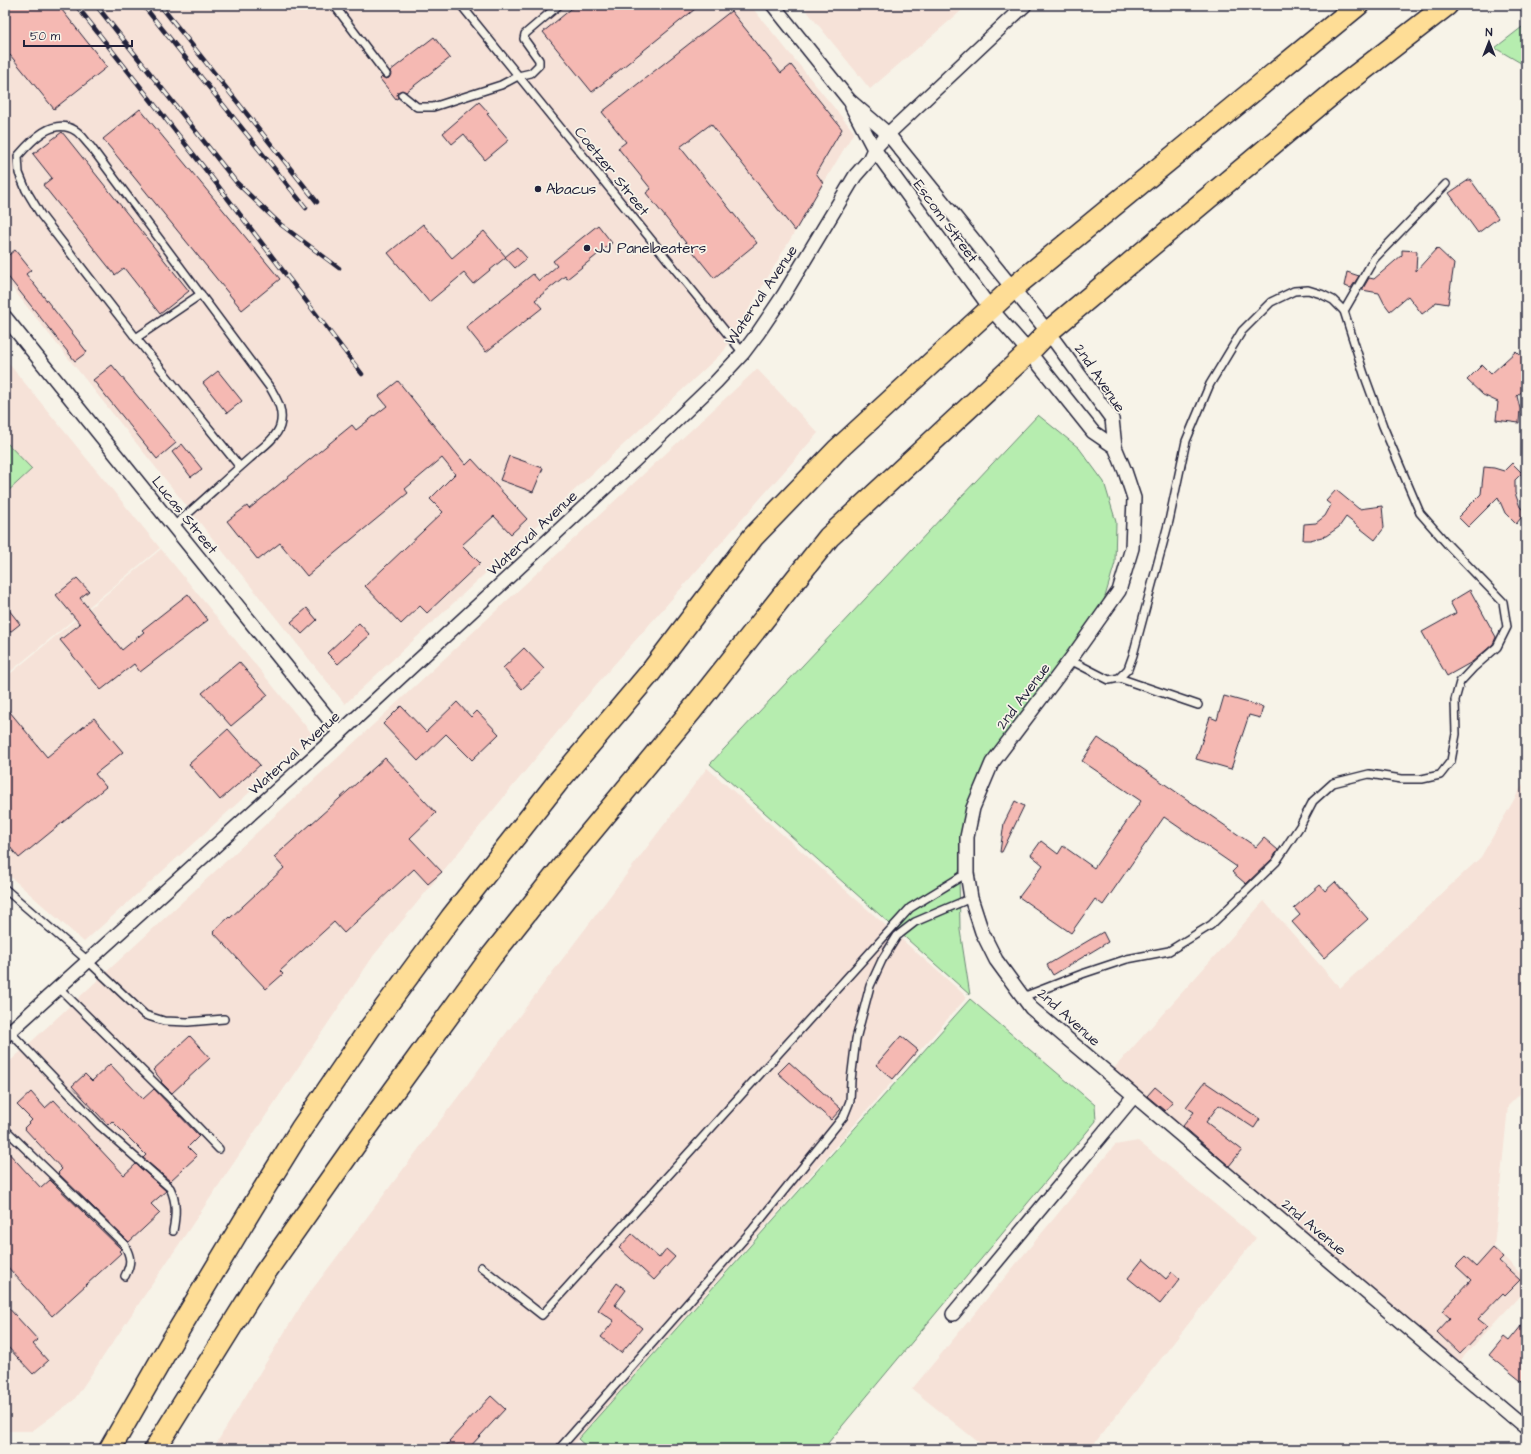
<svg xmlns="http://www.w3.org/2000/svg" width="1531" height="1454" font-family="'Architects Daughter',sans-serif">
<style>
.built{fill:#f6e2d8}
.green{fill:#b6edaf;stroke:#6c8875}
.building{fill:#f5b9b3;stroke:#22223b}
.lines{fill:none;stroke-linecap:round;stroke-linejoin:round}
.lane-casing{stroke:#22223b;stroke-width:10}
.street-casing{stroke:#22223b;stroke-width:16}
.primary-casing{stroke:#22223b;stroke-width:24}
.lane{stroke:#f7f3e8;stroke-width:7}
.street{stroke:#f7f3e8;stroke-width:13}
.primary{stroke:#fedd96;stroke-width:21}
.rail-casing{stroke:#22223b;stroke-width:4.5}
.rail{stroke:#f7f3e8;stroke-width:3;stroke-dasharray:9;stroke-linecap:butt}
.poi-dot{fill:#22223b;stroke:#f7f3e8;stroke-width:1.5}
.labels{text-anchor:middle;stroke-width:3.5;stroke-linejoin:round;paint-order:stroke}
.street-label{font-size:15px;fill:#22223b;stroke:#f7f3e8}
.poi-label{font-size:15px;fill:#22223b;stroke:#f7f3e8;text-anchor:start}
</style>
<rect width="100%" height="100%" fill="#f7f3e8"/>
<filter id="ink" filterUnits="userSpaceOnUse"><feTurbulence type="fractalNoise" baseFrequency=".025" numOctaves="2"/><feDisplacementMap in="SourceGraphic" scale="8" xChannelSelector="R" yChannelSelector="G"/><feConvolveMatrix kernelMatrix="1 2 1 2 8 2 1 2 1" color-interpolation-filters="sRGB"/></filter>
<g filter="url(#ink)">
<!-- built -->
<g class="built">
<path d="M5 5H750L854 132 724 351 345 704 5 279Z"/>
<path d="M802 5H968L870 89Z"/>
<path d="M5 359 160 548 5 676Z"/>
<path d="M757 369 818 433 596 685 374 955 74 1400 32 1431H5V1066Z"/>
<path d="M161 549 313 735 84 942 5 872V678Z"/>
<path d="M707 768 967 997 569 1449H213L305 1299Z"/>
<path d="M1526 779V1091H1523L1508 1106 1494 1247 1526 1279V1289L1453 1368 1108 1075 1264 901 1340 988 1481 857Z"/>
<path d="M1138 1141 1256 1238 1090 1449H987L912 1389 1115 1145Z"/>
</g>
<!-- green -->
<g class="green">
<path d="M1526 24V66L1495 48Z"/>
<path d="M1038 415 1079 448 1104 482 1116 522 1115 563 1104 600 1087 631 980 785 965 823 959 873 960 930 970 995 710 764Z"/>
<path d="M5 441 32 469 5 494Z"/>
<path d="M970 999 1095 1105 1096 1121 823 1449H589L578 1439Z"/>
</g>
<!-- building -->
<g class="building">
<path d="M5 5H58L107 67 54 109 10 55 5 59Z"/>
<path d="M576 5H700L592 92 543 32Z"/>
<path d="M731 11 781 73 791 65 842 129 816 173 823 183 795 231 711 124 680 147 757 243 714 278 646 193 651 189 618 148 626 142 602 112Z"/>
<path d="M434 37 450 58 406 92 402 90 398 92 397 95 398 98 396 99 380 79 382 77 386 79 389 78 391 74 390 71Z"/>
<path d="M479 102 489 113 487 114 509 140 485 160 464 134 452 144 443 133Z"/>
<path d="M140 109 280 279 242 310 103 139Z"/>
<path d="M62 132 189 291 160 314 124 268 115 275 43 185 52 178 33 154Z"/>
<path d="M1470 179 1498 218 1478 233 1449 193Z"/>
<path d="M423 224 452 258 484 231 506 257 473 284 464 273 429 302 388 253Z"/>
<path d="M598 225 612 243 567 279 565 276 535 300 542 308 486 352 466 327 533 274 539 281 557 266 553 261Z"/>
<path d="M517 247 527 258 515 268 505 257Z"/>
<path d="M1437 248 1454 264 1448 304 1436 302 1433 306 1422 314 1408 296 1390 311 1384 303 1379 293 1362 290 1369 278 1374 279 1402 255V250L1417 251 1416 271Z"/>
<path d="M15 250 31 270 26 274 87 352 75 361 5 273V258Z"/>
<path d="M1347 272 1359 276 1351 288 1344 286Z"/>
<path d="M1516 351 1526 361V388L1517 396 1520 409 1519 423 1496 420 1498 402 1483 395 1467 380 1482 365 1491 374Z"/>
<path d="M112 365 176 443 157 459 93 380Z"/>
<path d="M218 371 242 401 227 413 203 383Z"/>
<path d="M398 381 466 465 472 459 527 519 511 534 494 516 462 545 480 563 427 613 420 606 401 624 365 586 443 512 430 499 455 474 442 458 405 489 408 493 307 576 280 543 258 560 227 521 247 506 249 509 352 425 356 430 387 406 379 396Z"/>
<path d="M182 444 202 469 191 477 172 452Z"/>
<path d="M509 456 543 468 533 492 500 480Z"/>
<path d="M1512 463 1522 473 1515 480V493L1520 507 1526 512 1516 524 1505 513 1498 497 1468 527 1458 517 1481 494 1484 467 1494 468 1504 471Z"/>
<path d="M1336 490 1359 509 1382 506 1384 528 1375 540 1346 517 1339 527 1326 536 1310 540H1303L1304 524 1316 523 1325 516 1331 505 1326 501Z"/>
<path d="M77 578 89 591 80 598 122 650 144 632 142 630 188 594 208 620 140 672 134 664 101 690 60 640 80 624 56 595Z"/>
<path d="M1470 590 1496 637 1493 644 1472 662 1447 676 1422 632 1456 613 1450 602Z"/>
<path d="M5 605 20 624 5 636Z"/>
<path d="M307 608 317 620 302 634 291 622Z"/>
<path d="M359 623 370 635 338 664 327 653Z"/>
<path d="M524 648 544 669 522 689 503 668Z"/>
<path d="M239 662 268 695 231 726 202 693Z"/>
<path d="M1224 696 1263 707 1260 718 1249 715 1231 769 1196 759 1210 717 1217 720Z"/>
<path d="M457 702 471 717 477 711 499 734 472 760 446 734 418 761 383 724 401 706 426 732Z"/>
<path d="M5 706 47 757 94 718 123 752 95 774 106 787 19 858 5 841Z"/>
<path d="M228 729 260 765 220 800 189 764Z"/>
<path d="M1098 738 1256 847 1264 838 1278 850 1272 859 1246 884 1232 872 1237 867 1164 817 1103 905 1095 899 1071 933 1019 897 1043 865 1031 855 1041 841 1058 854 1063 846 1094 868 1141 801 1082 761Z"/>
<path d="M385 758 436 813 410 838 442 872 428 884 414 869 344 933 334 922 280 971 283 974 266 989 213 932 229 917 230 918 284 868 274 857Z"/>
<path d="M1015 801 1024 806 1002 852H1000L1004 823Z"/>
<path d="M1335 882 1368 919 1324 958 1292 922 1300 915 1294 908 1320 885 1325 891Z"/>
<path d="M1103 932 1108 942 1053 975 1047 965Z"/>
<path d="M190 1036 210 1058 172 1093 161 1082 162 1081 153 1070Z"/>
<path d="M901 1036 918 1050 893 1079 876 1065Z"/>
<path d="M789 1062 841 1109 831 1120 778 1073Z"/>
<path d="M110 1064 143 1099 154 1089 199 1136 188 1147 197 1156 170 1181 143 1158 146 1155 112 1121 108 1125 72 1086 85 1074 92 1081Z"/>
<path d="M1205 1082 1260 1119 1254 1128 1219 1105 1206 1122 1242 1150 1229 1166 1183 1126 1194 1112 1186 1107Z"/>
<path d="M1155 1087 1173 1102 1165 1111 1147 1096Z"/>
<path d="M31 1092 45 1108 54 1100 124 1175 136 1164 166 1191 151 1204 160 1213 129 1242 58 1173 62 1169 24 1128 32 1120 17 1105Z"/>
<path d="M5 1149 41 1188 50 1180 121 1249 119 1251 121 1253 52 1316 5 1264Z"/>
<path d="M632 1234 659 1258 666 1249 675 1257 654 1280 619 1248Z"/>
<path d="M1493 1248 1503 1257 1499 1261 1520 1280 1505 1295 1503 1293 1478 1319 1487 1326 1460 1354 1437 1332 1450 1318 1442 1311 1471 1280 1456 1266 1465 1257 1476 1267Z"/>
<path d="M1143 1259 1166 1279 1172 1272 1180 1279 1160 1304 1128 1278Z"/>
<path d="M617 1283 626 1290 615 1305 642 1328 621 1353 601 1337 614 1321 598 1310Z"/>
<path d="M5 1304 38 1340 33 1344 48 1361 33 1374 5 1344Z"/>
<path d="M1526 1320V1385L1489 1355 1504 1337 1509 1341Z"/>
<path d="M491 1396 505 1409 468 1449H442L450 1442 449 1441Z"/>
</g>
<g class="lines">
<defs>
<g id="lane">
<path d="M334 5 386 74"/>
<path d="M461 5 743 353"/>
<path d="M402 95 417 107H433L501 85 518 76 531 73 539 65V60L524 39 525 34 559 5"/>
<path d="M1344 311 1374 259 1446 184"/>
<path d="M136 338 201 294"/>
<path d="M174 526C199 504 224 481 249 459 259 450 276 439 280 426 284 412 278 401 271 389L91 147C86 142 82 135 76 131 53 116 31 141 18 156L19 173 26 190 41 215 136 338 240 467"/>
<path d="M1119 678 1198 705"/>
<path d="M5 889 88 961 145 1015 164 1021 188 1022 224 1019"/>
<path d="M59 988 170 1098 219 1149"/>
<path d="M1023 997 1082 974 1127 959 1169 951 1211 925 1276 862 1300 826 1313 801 1333 783 1369 774 1402 779H1422L1440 775 1451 761 1456 734 1455 700 1460 682 1473 668 1497 647 1507 627 1503 602 1448 545 1420 513 1383 426 1364 374 1344 311 1333 300 1321 294 1308 290 1294 291 1271 302 1242 331 1210 384 1186 441 1169 521 1133 655 1128 669 1119 678 1109 680 1070 660"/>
<path d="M10 1032 100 1126 170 1188C177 1202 176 1215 173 1231"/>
<path d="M5 1129 124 1244C131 1257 132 1263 125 1276"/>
<path d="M481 1267 542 1315 910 908 967 873"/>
<path d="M559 1449 753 1229 844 1116 850 1101 851 1080 856 1039 870 986 882 960 897 936 915 922 971 898"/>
</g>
<g id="street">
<path d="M773 5 849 100 888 134 1048 332 1112 419 1115 447 1125 471 1134 498 1132 548 1119 591 1073 656 992 763 973 808 967 837V873L971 898 982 932 996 960 1031 1008 1526 1428"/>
<path d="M852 107 874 149 991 309 1029 352 1093 432 1115 447"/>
<path d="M5 317 340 733"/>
<path d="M5 1036 340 733 635 460 716 382 743 353 758 333 783 296 855 176 869 160 874 149 888 134 1025 5"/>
<path d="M953 1314 1134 1096"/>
</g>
<g id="primary">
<path d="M110 1449 172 1341 252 1208 301 1129 370 1028 451 918 557 783 650 673 753 537 837 450 1013 288 1358 5"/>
<path d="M155 1449 264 1274 366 1129 491 957 571 856 692 710 829 537 1029 352 1048 332 1337 90 1447 5"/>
</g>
</defs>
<!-- lane casing -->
<use href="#lane" class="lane-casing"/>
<!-- street casing -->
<use href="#street" class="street-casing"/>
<!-- primary casing -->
<use href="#primary" class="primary-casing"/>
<!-- lane -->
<use href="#lane" class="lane"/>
<!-- street -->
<use href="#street" class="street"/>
<!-- primary -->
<use href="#primary" class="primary"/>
<defs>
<g id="rail">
<path d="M76 5 209 174 362 374"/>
<path d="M96 5 236 182 280 224 339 268"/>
<path d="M143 5 306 208"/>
<path d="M160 5 317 202"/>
</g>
</defs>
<!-- rail casing -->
<use href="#rail" class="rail-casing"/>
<!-- rail -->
<use href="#rail" class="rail"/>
</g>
</g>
<!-- markers -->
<g class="poi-dot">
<circle cx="538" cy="189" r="4"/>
<circle cx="587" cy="248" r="4"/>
</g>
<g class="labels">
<!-- street labels -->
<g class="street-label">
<text transform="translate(612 171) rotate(51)" y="5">Coetzer Street</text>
<text transform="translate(946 221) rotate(54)" y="5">Escom Street</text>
<text transform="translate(761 295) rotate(-56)" y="5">Waterval Avenue</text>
<text transform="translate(1100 378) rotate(56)" y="5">2nd Avenue</text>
<text transform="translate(185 515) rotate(51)" y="5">Lucas Street</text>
<text transform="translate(532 533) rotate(-43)" y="5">Waterval Avenue</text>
<text transform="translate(1023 696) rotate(-53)" y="5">2nd Avenue</text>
<text transform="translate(294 753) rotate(-42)" y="5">Waterval Avenue</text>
<text transform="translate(1069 1017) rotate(42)" y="5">2nd Avenue</text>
<text transform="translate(1314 1227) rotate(40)" y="5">2nd Avenue</text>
</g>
<!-- poi labels -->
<g class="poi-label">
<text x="546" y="194">Abacus</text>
<text x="595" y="253">JJ Panelbeaters</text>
</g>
</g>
<!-- margin -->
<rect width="1531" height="1454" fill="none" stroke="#f7f3e8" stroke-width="20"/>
<rect x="10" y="10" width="1511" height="1434" fill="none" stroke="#22223b" stroke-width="1.5" filter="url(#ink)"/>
<!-- north arrow -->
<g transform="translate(1489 42)" stroke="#f7f3e8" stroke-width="3" paint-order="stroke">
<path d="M0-3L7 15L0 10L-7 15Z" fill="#22223b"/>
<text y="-6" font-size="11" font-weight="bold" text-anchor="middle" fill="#22223b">N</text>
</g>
<!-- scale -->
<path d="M24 40v6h108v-6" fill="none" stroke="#22223b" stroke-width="2"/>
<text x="30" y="40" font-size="12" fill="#22223b" stroke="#f7f3e8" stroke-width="3" paint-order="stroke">50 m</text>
</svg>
